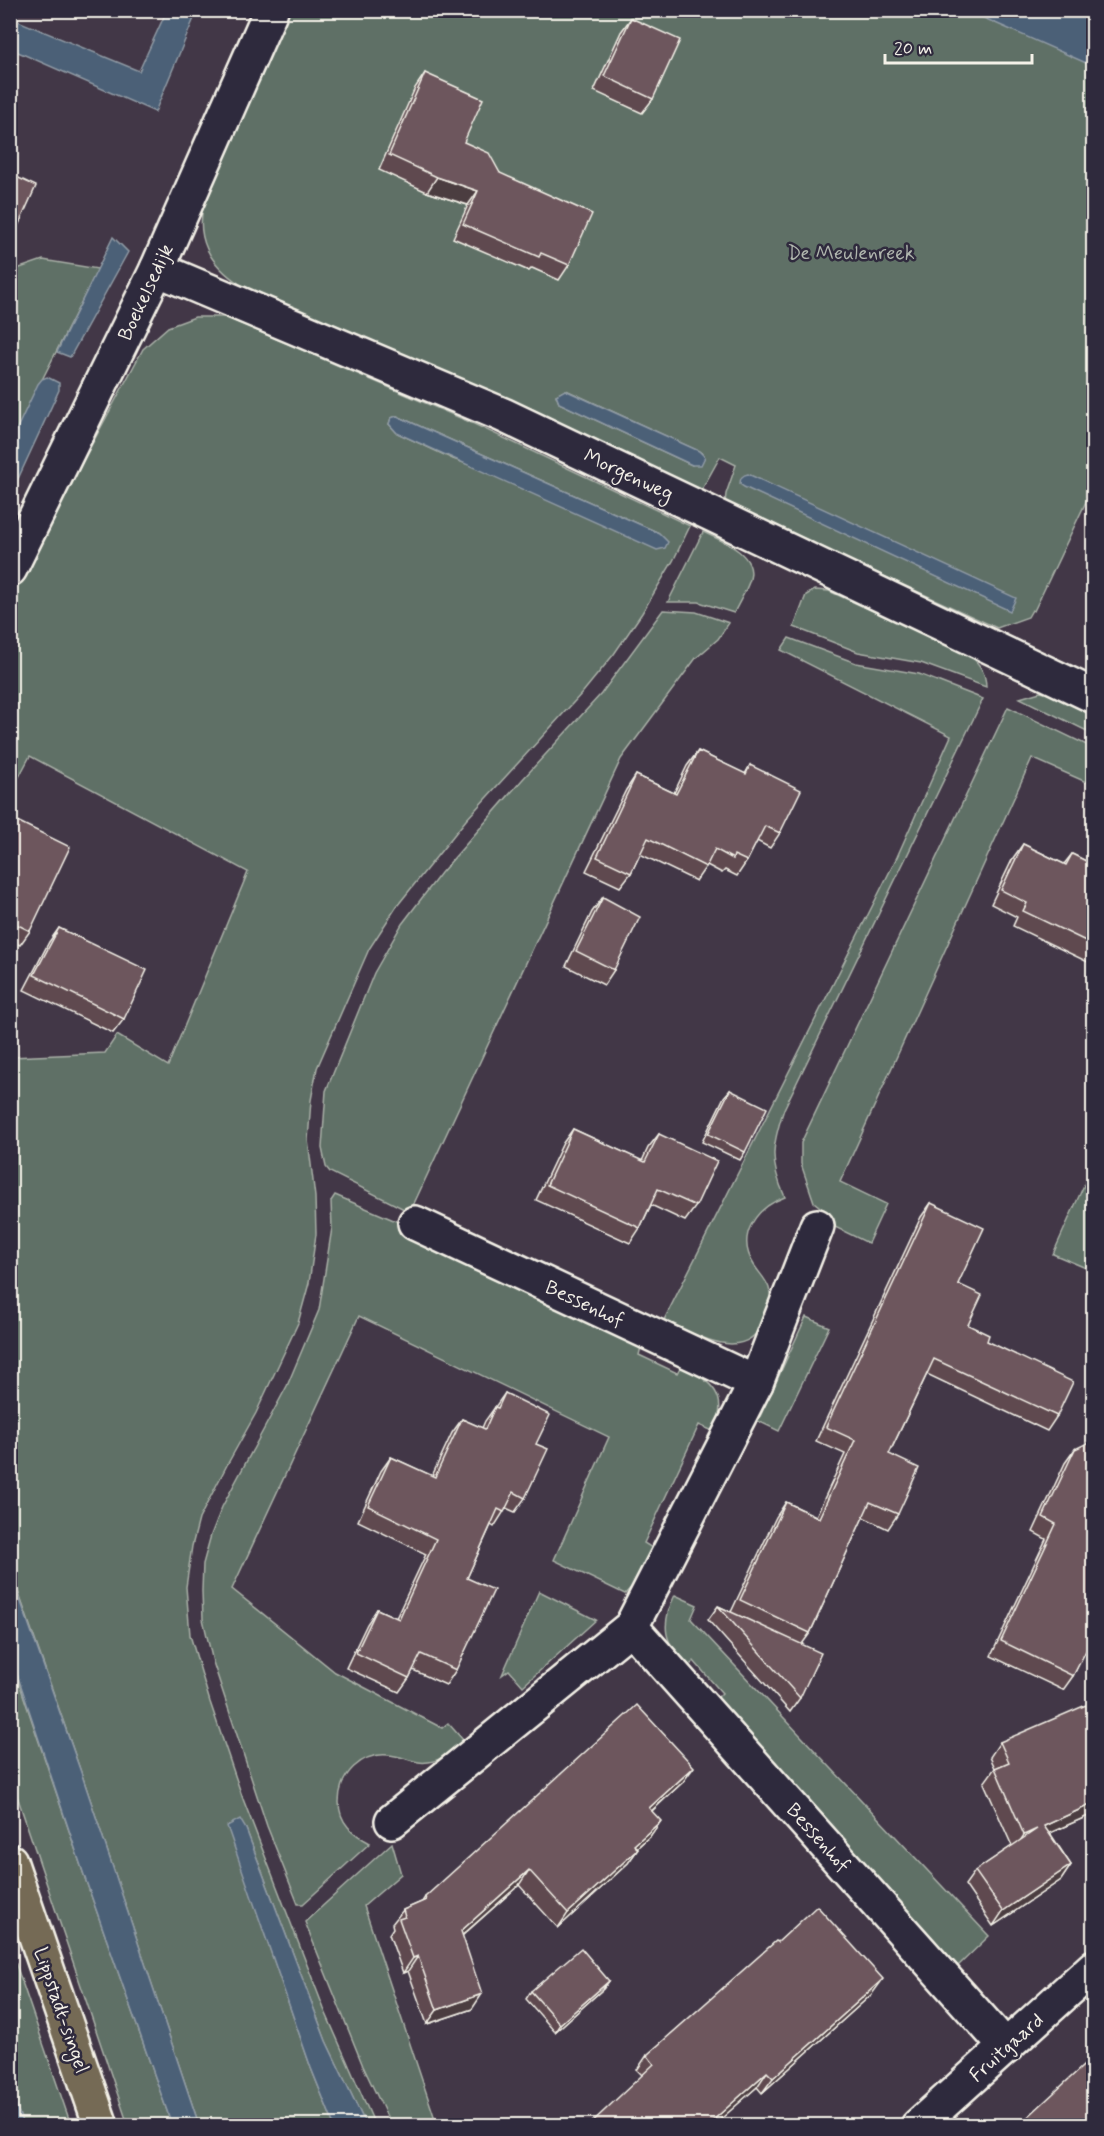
<svg xmlns="http://www.w3.org/2000/svg" width="1104" height="2136" font-family="Mynerve,sans-serif">
<style>
.green{fill:#5e6f66;stroke:#a9b0a7;stroke-width:1.5;fill-rule:evenodd}
.water{fill:#4c6077;stroke:#8f9aa4;stroke-width:1.5}
.lines{fill:none;stroke-linecap:round;stroke-linejoin:round}
.minor-casing{stroke:#f4f1e8;stroke-width:38}
.major-casing{stroke:#f4f1e8;stroke-width:38}
.minor{stroke:#2f2a3d;stroke-width:33}
.major{stroke:#756a55;stroke-width:33}
.wall{fill:#5e4a50;stroke:#f4f1e8;stroke-width:1.5}
.shaded-wall{fill:#4c3c41;stroke:#f4f1e8;stroke-width:1.5}
.building{fill:#6d565d;stroke:#f4f1e8;stroke-width:1.5}
.labels{text-anchor:middle;stroke-width:5;stroke-linejoin:round;paint-order:stroke}
.park-label{font-size:20px;fill:#b0b6ae;stroke:#2f2a3d}
.street-label{font-size:20px;fill:#f4f1e8;stroke:#2f2a3d}
</style>
<rect width="100%" height="100%" fill="#423747"/>
<filter id="ink" filterUnits="userSpaceOnUse"><feTurbulence type="fractalNoise" baseFrequency=".0167" numOctaves="2"/><feDisplacementMap in="SourceGraphic" scale="12" xChannelSelector="R" yChannelSelector="G"/><feConvolveMatrix kernelMatrix="1 2 1 2 8 2 1 2 1" color-interpolation-filters="sRGB"/></filter>
<g filter="url(#ink)">
<!-- green -->
<g class="green">
<path d="M286 11H1093V487L1034 611 1032 610 1028 617 997 628 725 503 726 494 736 465 720 457 701 491 241 285C209 264 195 239 204 201ZM566 390 698 451 702 453 692 465 559 403 556 395Z"/>
<path d="M43 260 98 269 11 441V271Z"/>
<path d="M195 317H225L472 423 690 526 673 561 642 613 614 654 583 692 466 820 397 906 369 949 317 1068 311 1100 308 1140 315 1197 316 1234 309 1283 298 1323 256 1413 227 1465 199 1519 192 1546 186 1587 190 1635 210 1702 243 1799 324 2009 375 2125H366L326 2041 246 1829 228 1827 311 2068 334 2125H199L83 1778 11 1571V1057L105 1053 117 1035 168 1066 248 872 30 756 11 792V595L143 349 168 327ZM397 416 659 533 453 459 397 433 389 424 391 418Z"/>
<path d="M703 532C720 540 757 553 750 579 747 590 739 602 734 613L699 602H668Z"/>
<path d="M815 590 829 591 966 653C978 661 986 671 986 687L921 663 858 652 794 627 806 595Z"/>
<path d="M663 610 696 612 729 623 718 639 696 658 621 759 410 1212 330 1172 326 1167 322 1148 326 1091 374 973 402 924 441 873 522 780 601 694Z"/>
<path d="M789 638 856 663 919 674 983 699 784 1109C772 1145 769 1162 785 1197 757 1207 735 1235 754 1265 759 1273 766 1279 769 1288 772 1300 769 1309 764 1320 746 1366 695 1334 664 1320L897 857 951 736 781 650Z"/>
<path d="M1040 692 1051 694 1093 713V734L1020 698Z"/>
<path d="M1008 707 1093 748V785L1032 758 840 1182 886 1204 868 1243 835 1227 825 1211 814 1202 801 1164V1143Z"/>
<path d="M1093 1165V1271L1053 1254Z"/>
<path d="M335 1195 403 1224 400 1234 641 1347 639 1355 677 1373 681 1366C711 1380 731 1397 713 1431L699 1425 644 1543 657 1551 645 1572 625 1594 554 1560 609 1437 359 1316 232 1589 335 1672 442 1728 448 1723 463 1740C454 1748 446 1758 434 1761 414 1766 406 1756 389 1755 361 1752 339 1775 339 1802 339 1823 353 1834 370 1843L303 1904H298L267 1826 213 1662 203 1619 202 1591 203 1564 211 1535 222 1507 287 1386 319 1310 332 1228 331 1201Z"/>
<path d="M806 1317 829 1327 779 1431 758 1421Z"/>
<path d="M539 1591 596 1620 523 1686 509 1670 502 1675Z"/>
<path d="M675 1595 697 1605 691 1619 989 1936 958 1966 716 1699 722 1693 694 1661 688 1667C664 1644 660 1625 675 1595Z"/>
<path d="M10 1656 86 1881 172 2125H128L11 1778Z"/>
<path d="M392 1843 401 1874 364 1906 437 2125H391L363 2066 305 1922Z"/>
<path d="M10 1947 71 2125H23L11 2090Z"/>
</g>
<!-- water -->
<g class="water">
<path d="M167 10 197 11 155 112 11 49V18L139 71Z"/>
<path d="M968 11H1093V66Z"/>
<path d="M113 237 128 252 70 357 57 352Z"/>
<path d="M47 377 59 383V390L11 494V441L38 384 42 379Z"/>
<path d="M565 390 699 451 705 457 701 465H692L559 403 556 395Z"/>
<path d="M397 416 659 533 668 542 665 548 657 550 397 433 389 424 391 418Z"/>
<path d="M748 474 1016 598 1010 611 744 487 740 484C740 478 742 475 748 474Z"/>
<path d="M10 1571 83 1778 199 2125H172L86 1881 11 1656Z"/>
<path d="M240 1819 246 1829 326 2041 366 2125H334L311 2068 227 1826Z"/>
<path d="M10 2090H11L23 2125H11Z"/>
</g>
<g class="lines">
<defs>
<g id="minor">
<path d="M157 269 503 415 1094 696"/>
<path d="M10 569 157 269 271 10"/>
<path d="M415 1223 756 1383"/>
<path d="M631 1627 1006 2047"/>
<path d="M392 1821 631 1627 756 1383 817 1226"/>
<path d="M918 2126 1094 1967"/>
</g>
<path id="major" d="M10 1861 101 2126"/>
</defs>
<!-- minor casing -->
<use href="#minor" class="minor-casing"/>
<!-- major casing -->
<use href="#major" class="major-casing"/>
<!-- minor -->
<use href="#minor" class="minor"/>
<!-- major -->
<use href="#major" class="major"/>
</g>
<!-- wall -->
<g class="wall">
<path d="M631 18 653 99 642 113 594 91 621 32Z"/>
<path d="M425 73 464 142 500 173 569 265 559 280 532 268 529 271 453 238 468 205 427 192 379 170 415 88Z"/>
<path d="M698 751 745 774 750 765 780 833 770 848 757 841 747 861 737 876 725 870 722 873 707 865 696 881 640 854 631 873 620 887 586 871 626 790 636 775 674 793 687 766Z"/>
<path d="M15 820 30 931 20 945 10 941V826Z"/>
<path d="M1023 844 1064 864 1072 854 1094 865V965L1013 926 1017 917 991 904 1013 858Z"/>
<path d="M603 897 614 970 604 985 566 966 592 912Z"/>
<path d="M59 928 124 1019 113 1033 24 990 49 942Z"/>
<path d="M730 1090 745 1152 740 1160 702 1142 724 1097Z"/>
<path d="M573 1129 642 1161 648 1148 659 1134 696 1206 685 1221 651 1205 640 1228 630 1243 536 1200 563 1143Z"/>
<path d="M931 1203 958 1284 968 1325 987 1341 1057 1416 1047 1431 927 1374 889 1454 898 1514 888 1529 863 1517 810 1633 802 1644 800 1698 790 1712 708 1620 718 1606 731 1612 776 1517 786 1502 816 1516 845 1454 816 1441 921 1217Z"/>
<path d="M505 1393 536 1444 525 1498 515 1512 506 1508 494 1527 491 1525 467 1578 456 1670 446 1685 413 1670 409 1678 399 1692 346 1668 367 1624 377 1609 396 1618 426 1554 358 1521 381 1471 391 1457 432 1476 452 1433 462 1419 482 1428 485 1421Z"/>
<path d="M1075 1449 1089 1643 1073 1676 1063 1690 991 1656 1046 1539 1033 1532 1065 1463Z"/>
<path d="M1000 1742 1088 1816 1050 1833 1071 1865 1061 1880 993 1926 965 1885 975 1871 1012 1846 984 1783 995 1768 990 1757Z"/>
<path d="M683 1782 652 1811 651 1835 637 1848 638 1849 628 1863 558 1928 519 1885 462 1936 472 2009 427 2024 408 1971 403 1973 389 1934 393 1928 392 1924 403 1910 422 1902 425 1897Z"/>
<path d="M778 1942 872 1994 762 2093 757 2087 713 2125 642 2075 637 2070 647 2055Z"/>
<path d="M609 1981 603 1989 555 2032 526 1999 531 1991Z"/>
</g>
<!-- shaded-wall -->
<g class="shaded-wall">
<path d="M437 177 478 191 468 205 427 192Z"/>
<path d="M694 1767 683 1782 639 1822 649 1808Z"/>
<path d="M1094 1803V1807L1088 1816 1034 1840 1044 1826Z"/>
<path d="M661 1821 651 1835 624 1859 634 1845Z"/>
<path d="M1037 1829 1014 1850 1024 1835Z"/>
<path d="M638 1849 628 1863 558 1928 568 1913Z"/>
<path d="M1071 1865 1061 1880 993 1926 1003 1911Z"/>
<path d="M529 1870 519 1885 450 1946 461 1931Z"/>
<path d="M418 1956 408 1971 403 1973 413 1958Z"/>
<path d="M883 1979 872 1994 762 2093 773 2078Z"/>
<path d="M609 1981 603 1989 555 2032 560 2024Z"/>
<path d="M482 1994 472 2009 427 2024 437 2010Z"/>
<path d="M767 2072 757 2087 713 2126 711 2122Z"/>
</g>
<!-- building -->
<g class="building">
<path d="M631 18 680 40 653 99 604 76Z"/>
<path d="M425 73 483 99 464 142 489 153 500 173 592 214 569 265 541 253 539 257 463 224 478 191 437 177 389 155Z"/>
<path d="M10 174 36 186 14 235 10 234Z"/>
<path d="M698 751 746 774 750 765 801 790 780 833 765 826 747 861 734 855 733 859 715 849 706 867 648 838 631 873 597 857 636 775 676 794Z"/>
<path d="M15 820 70 847 30 931 10 921V829Z"/>
<path d="M1023 844 1066 865 1072 854 1094 865V945L1023 911 1027 903 1001 890Z"/>
<path d="M603 897 640 917 614 970 576 951Z"/>
<path d="M59 928 147 970 124 1019 34 975Z"/>
<path d="M730 1090 767 1108 745 1152 708 1134Z"/>
<path d="M573 1129 645 1162 659 1134 717 1161 696 1206 658 1189 640 1228 547 1185Z"/>
<path d="M931 1203 984 1228 958 1284 982 1295 968 1325 989 1335 987 1341 1073 1382 1057 1416 934 1359 889 1454 919 1468 898 1514 870 1502 810 1633 740 1600 786 1502 819 1518 855 1440 826 1427Z"/>
<path d="M505 1393 550 1415 536 1444 548 1449 525 1498 514 1492 504 1512 498 1509 467 1578 494 1590 456 1670 421 1654 409 1678 356 1653 377 1609 399 1619 436 1539 368 1506 391 1457 435 1477 462 1419 485 1429 495 1407 498 1408Z"/>
<path d="M1094 1440V1635L1073 1676 1001 1641 1056 1524 1043 1517 1075 1449Z"/>
<path d="M718 1606 821 1653 800 1698Z"/>
<path d="M637 1705 694 1767 649 1808 661 1821 634 1845 638 1849 568 1913 529 1870 461 1931 482 1994 437 2010 418 1956 413 1958 399 1919 405 1917 403 1910 426 1900 425 1897Z"/>
<path d="M1086 1705 1094 1722V1785L1091 1786 1094 1792V1803L1044 1826 1071 1865 1003 1911 975 1871 1037 1829 1024 1835 995 1768 1009 1762 1000 1742Z"/>
<path d="M817 1906 883 1979 773 2078 767 2072 711 2122 714 2126H588L654 2064 647 2055 776 1941 778 1942Z"/>
<path d="M581 1948 609 1981 560 2024 531 1991Z"/>
<path d="M1094 2056V2126H1018Z"/>
</g>
</g>
<g class="labels">
<!-- park labels -->
<g class="park-label">
<text x="851" y="259">De Meulenreek</text>
</g>
<!-- street labels -->
<g class="street-label">
<text transform="translate(145 292) rotate(-65)" y="7">Boekelsedijk</text>
<text transform="translate(629 474) rotate(25)" y="7">Morgenweg</text>
<text transform="translate(585 1303) rotate(25)" y="7">Bessenhof</text>
<text transform="translate(819 1837) rotate(48)" y="7">Bessenhof</text>
<text transform="translate(62 2010) rotate(71)" y="7">Lippstadt-singel</text>
<text transform="translate(1006 2047) rotate(-42)" y="7">Fruitgaard</text>
</g>
</g>
<!-- margin -->
<rect width="1104" height="2136" fill="none" stroke="#2f2a3d" stroke-width="36"/>
<rect x="18" y="18" width="1068" height="2100" fill="none" stroke="#f4f1e8" stroke-width="2" filter="url(#ink)"/>
<!-- scale -->
<path d="M885 54v9h147v-9" fill="none" stroke="#f4f1e8" stroke-width="3"/>
<text x="894" y="54" font-size="18" fill="#f4f1e8" stroke="#2f2a3d" stroke-width="4.5" paint-order="stroke">20 m</text>
</svg>
